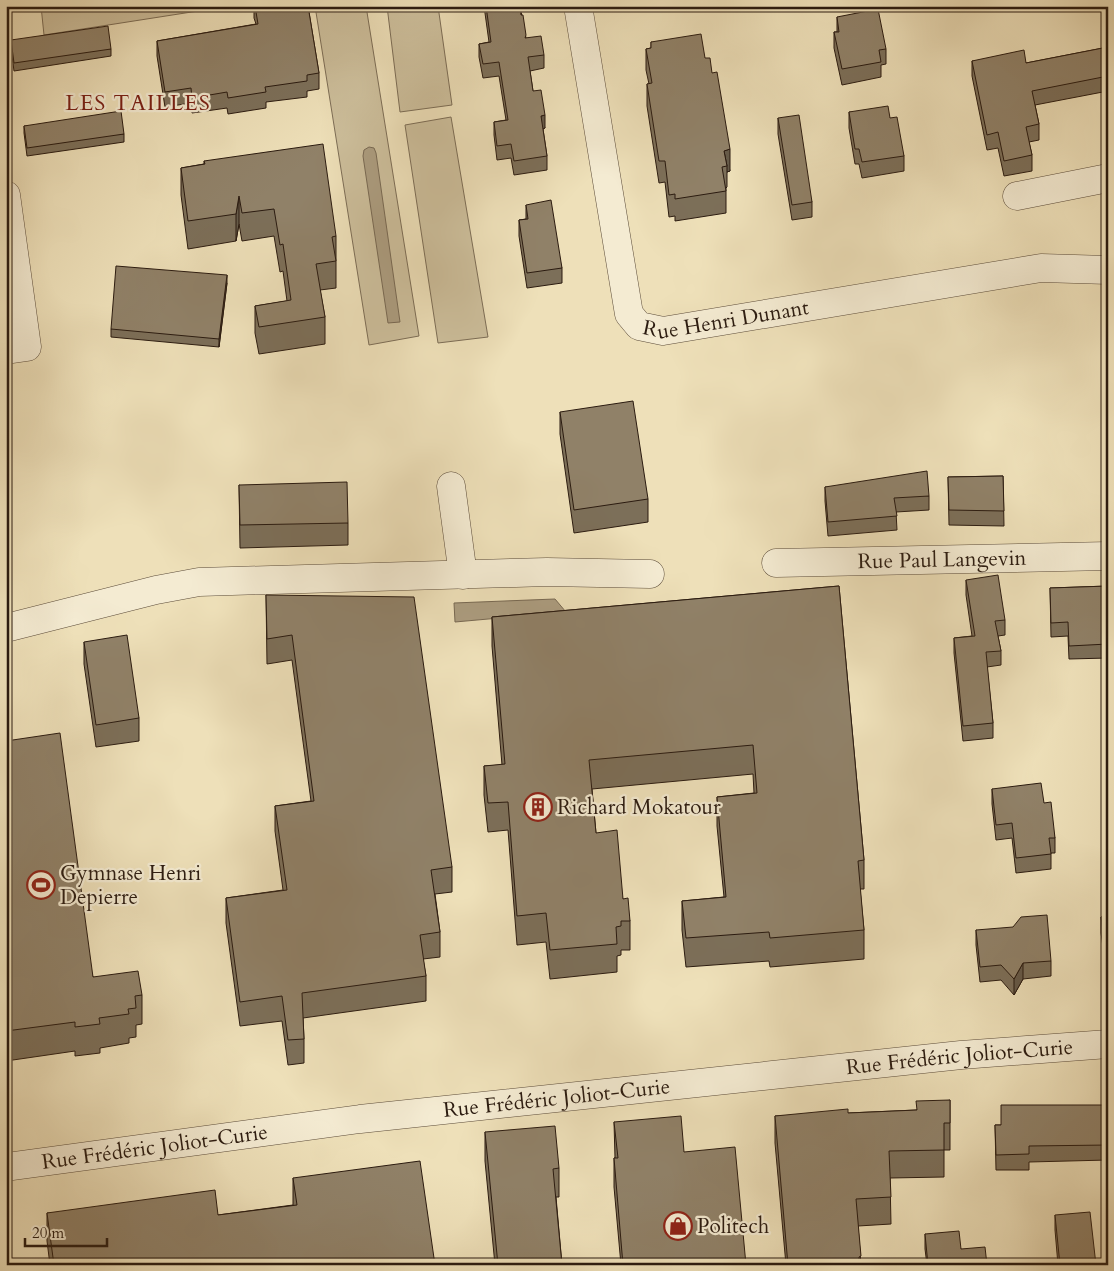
<svg xmlns="http://www.w3.org/2000/svg" width="1114" height="1271" font-family="Cardo,serif">
<style>
.green{fill:#cdbf9c;stroke:#7c6d56}
.water{fill:#ac9d80;stroke:#786953}
.lines{fill:none;stroke-linecap:round;stroke-linejoin:round}
.minor-casing{stroke:#5c4c3a;stroke-width:29}
.minor{stroke:#f4ebd2;stroke-width:28}
.wall{fill:#7c6f59;stroke:#2b1b10}
.shaded-wall{fill:#655a49;stroke:#2b1b10}
.building{fill:#908168;stroke:#2b1b10}
.labels{text-anchor:middle;stroke-width:4.5;stroke-linejoin:round;paint-order:stroke}
.street-label{font-size:21px;fill:#2b1b10;stroke:#f4ebd2}
.poi-label{font-size:21px;fill:#2b1b10;stroke:#f4ebd2;text-anchor:start}
.neighbourhood-label{font-size:22px;letter-spacing:1px;fill:#7a1f14;stroke:#f4ebd2}
</style>
<rect width="100%" height="100%" fill="#eee0b9"/>
<filter id="stains"><feTurbulence type="fractalNoise" baseFrequency=".004" numOctaves="4"/><feColorMatrix values="0 0 0 0 .2 0 0 0 0 .09 0 0 0 0 .02 0 0 0 .5 -.17"/></filter>
<radialGradient id="worn" r=".72"><stop offset=".6" stop-color="#630" stop-opacity="0"/><stop offset="1" stop-color="#630" stop-opacity=".3"/></radialGradient>
<!-- green -->
<g class="green">
<path d="M41 6H230L44 35Z"/>
<path d="M315 6H366L419 336 369 345Z"/>
<path d="M387 6H438L452 105 400 112Z"/>
<path d="M451 117 488 337 438 343 405 125Z"/>
</g>
<!-- water -->
<g class="water">
<path d="M369 147 374 148 376 153 400 322 388 323 363 156 364 150Z"/>
<path d="M555 599 566 612 455 622 454 603Z"/>
</g>
<g class="lines">
<defs>
<g id="minor">
<path id="s1" d="M578 6 629 314 639 326 663 331 1041 268 1108 270"/>
<path d="M6 195 27 347 6 350"/>
<path d="M1017 196 1108 178"/>
<path d="M451 486 463 575"/>
<path id="s2" d="M776 563 1108 556"/>
<path d="M6 628 156 590 199 582 547 572 650 574"/>
<path id="s3" d="M6 1167 360 1119 961 1055 1108 1044"/>
</g>
</defs>
<!-- minor casing -->
<use href="#minor" class="minor-casing"/>
<!-- minor -->
<use href="#minor" class="minor"/>
</g>
<!-- wall -->
<g class="wall">
<path d="M254 6H308L319 73V89L307 91V97L266 102V108L228 114 227 108 192 113 191 103 165 107 157 56V41L256 24 254 18Z"/>
<path d="M484 6H520L526 38 544 55V68L530 71 533 91 545 128 543 129 547 156V170L514 175 511 158 497 160 494 135V122L506 120 499 76 483 78 479 57V44L489 42Z"/>
<path d="M613 6H628L613 8Z"/>
<path d="M837 17 886 49V64L881 65V77L842 85 834 48V32H837Z"/>
<path d="M11 40 111 49V56L14 71 11 48Z"/>
<path d="M651 42 705 58 730 171 727 172V187L726 188V213L675 221V216L669 217 665 182 659 183 647 106V84H649L646 70V49L651 48Z"/>
<path d="M1108 47V91L1035 105 1039 124V140L1029 142 1032 155V171L1004 176 998 148 987 150 972 76V61L1026 63Z"/>
<path d="M849 112 890 118 904 156V171L862 178 859 164H855L849 128Z"/>
<path d="M778 118 812 202V217L792 220 778 134Z"/>
<path d="M24 126 124 134V142L27 156 24 133Z"/>
<path d="M204 161 336 236V288L320 290 325 317V344L259 354 255 333V306L287 301 283 271 280 272 274 236 242 241 239 224 236 241 188 249 181 195V168L204 164Z"/>
<path d="M526 205 562 268V283L527 288 519 236V220L526 219Z"/>
<path d="M227 283 219 347 111 337V329Z"/>
<path d="M560 412 648 499V522L574 533 560 434Z"/>
<path d="M1003 476 1004 526 949 525 948 477Z"/>
<path d="M239 485 348 523V545L240 548Z"/>
<path d="M825 487 929 496V510L896 512 897 530 828 536 825 501Z"/>
<path d="M966 580 1005 620V635L998 636 1001 651V665L987 667 993 723V738L963 741 954 653V638L972 636 966 595Z"/>
<path d="M839 586 864 860V889H860L864 930V959L770 967 769 961 686 967 682 930V901L724 897 717 826V797L754 793 753 774 592 789 596 833 623 899 630 921V950H621V955L617 956V972L550 979 546 942 517 945 508 830 488 832 484 795V766L502 765 492 646V617Z"/>
<path d="M1108 586V658L1069 659 1068 636 1051 637 1050 588Z"/>
<path d="M266 595 452 867V892L435 894 440 932V957L423 959 426 976V1001L303 1018 304 1039V1063L288 1065 282 1021 240 1026 226 923V898L283 890 275 831V806L311 801 292 660 267 664Z"/>
<path d="M84 642 139 718V741L96 747 84 664Z"/>
<path d="M6 741 93 977 142 995V1024L136 1025V1037L129 1038V1043L100 1048V1053L75 1056V1051L6 1061Z"/>
<path d="M992 789 1044 803 1055 838V853H1051V869L1016 873 1012 838 996 840 992 804Z"/>
<path d="M1108 916V969H1106L1101 933V917Z"/>
<path d="M976 930 1051 961V976L1023 979 1014 995 1001 980 980 982 976 945Z"/>
<path d="M950 1100V1150H944V1177L890 1178 891 1224 858 1226 861 1265H786L775 1143V1116L848 1113 916 1110Z"/>
<path d="M1108 1105V1160L1029 1162V1170H996L995 1125H1001Z"/>
<path d="M614 1122 684 1152 746 1265H621L614 1187V1158H615Z"/>
<path d="M485 1132 559 1168V1197H556L562 1265H495L485 1161Z"/>
<path d="M293 1178 435 1265H50L47 1241V1213L218 1215 293 1205Z"/>
<path d="M1055 1215 1096 1265H1058L1055 1230Z"/>
<path d="M925 1234 961 1249 987 1265H927L925 1249Z"/>
</g>
<!-- shaded-wall -->
<g class="shaded-wall">
<path d="M545 115V128L541 130V116Z"/>
<path d="M730 149V171L727 172V166L724 151Z"/>
<path d="M239 196V224L236 241V214Z"/>
<path d="M227 275V283L219 347V339Z"/>
<path d="M1023 963V979L1014 995V979Z"/>
</g>
<!-- building -->
<g class="building">
<path d="M255 6H308L319 73 307 75V81L265 87 266 92 228 98 227 92 192 98 191 88 165 92 157 41 258 24Z"/>
<path d="M486 6H520L521 15H523L526 35 525 38 541 36 544 55 528 57 533 91 541 90 545 115 541 116 547 156 514 161 511 144 497 146 494 122 508 120 499 62 483 64 479 44 491 42Z"/>
<path d="M878 9 886 49 879 50 881 62 842 69 834 32H839L837 17Z"/>
<path d="M108 26 111 49 14 63 11 40Z"/>
<path d="M701 34 705 58H710L712 73 717 72 730 149 724 151 727 166 722 167 726 191 675 199V194L669 195 665 161H659L647 84 652 83 646 49 651 48V42Z"/>
<path d="M1108 47V76L1032 91 1039 124 1026 127 1032 155 1004 161 998 132 987 135 972 61 1024 50 1026 63Z"/>
<path d="M888 106 890 118 897 117 904 156 862 162 859 149H855L849 112Z"/>
<path d="M121 111 124 134 27 148 24 126Z"/>
<path d="M799 115 812 202 792 205 778 118Z"/>
<path d="M323 144 336 236 332 237 336 261 316 264 325 317 259 327 255 306 291 300 283 244 280 245 274 209 242 213 239 196 236 214 188 221 181 168 205 164 204 161Z"/>
<path d="M551 200 562 268 527 273 519 220 528 219 526 205Z"/>
<path d="M116 266 227 275 219 339 111 329Z"/>
<path d="M633 401 648 499 574 510 560 412Z"/>
<path d="M927 471 929 496 894 498 897 516 828 522 825 487Z"/>
<path d="M1003 476 1004 511 949 510 948 477Z"/>
<path d="M347 482 348 523 240 525 239 485Z"/>
<path d="M998 575 1005 620 995 621 1001 651 986 652 993 723 963 726 954 638 975 636 966 580Z"/>
<path d="M839 586 864 860 858 861 864 930 770 938 769 932 686 938 682 901 726 897 717 797 757 793 753 745 589 760 596 833 617 830 623 899 628 898 630 921H621V926L616 927 617 944 550 950 546 913 517 916 508 802 488 803 484 766 505 764 492 617Z"/>
<path d="M1108 586V644L1069 646 1068 622 1051 623 1050 588Z"/>
<path d="M266 595 414 597 452 867 431 870 440 932 420 935 426 976 302 993 304 1039 288 1040 282 996 240 1002 226 898 287 890 275 806 314 801 292 635 267 639Z"/>
<path d="M127 635 139 718 96 725 84 642Z"/>
<path d="M60 733 93 977 138 971 142 995 135 996 136 1008 128 1009 129 1014 99 1018 100 1024 75 1027V1022L6 1031V741Z"/>
<path d="M1041 783 1044 803 1051 802 1055 838H1049L1051 854 1016 858 1012 823 996 825 992 789Z"/>
<path d="M1047 915 1051 961 1023 963 1014 979 1001 965 980 967 976 930 1013 927 1021 917Z"/>
<path d="M1108 916V953H1106L1101 917Z"/>
<path d="M950 1100V1123H944V1150L889 1151 891 1197 856 1199 861 1256 859 1257V1265H788L775 1116 848 1109V1113L917 1110 916 1101Z"/>
<path d="M1001 1105H1108V1145L1029 1146V1154L996 1155 995 1125H1001Z"/>
<path d="M681 1116 684 1152 735 1147 746 1265H623L614 1158H618L614 1122Z"/>
<path d="M555 1126 559 1168 553 1169 562 1265H498L485 1132Z"/>
<path d="M420 1161 435 1265H54L47 1213 215 1190 218 1215 297 1205 293 1178Z"/>
<path d="M1090 1212 1096 1265H1060L1055 1215Z"/>
<path d="M959 1231 961 1249 985 1247 987 1265H928L925 1234Z"/>
</g>
<!-- icons -->
<defs>
<symbol id="building-ring" viewBox="-11 -11 22 22"><circle r="9.5" fill="#f4ebd2" stroke="#8f2418" stroke-width="1.5"/><path d="M-4-6H4V6H1V3H-1V6H-4ZM-2.5-4.3h1.7v1.8h-1.7ZM.8-4.3h1.7v1.8H.8ZM-2.5-1h1.7V.8h-1.7ZM.8-1h1.7V.8H.8Z" fill="#8f2418"/></symbol>
<symbol id="stadium-ring" viewBox="-11 -11 22 22"><circle r="9.5" fill="#f4ebd2" stroke="#8f2418" stroke-width="1.5"/><path d="M0-5a6.5 5 0 1 0 0 10a6.5 5 0 1 0 0-10ZM-3.5-1.8h7v3.6h-7Z" fill="#8f2418"/></symbol>
<symbol id="shop-ring" viewBox="-11 -11 22 22"><circle r="9.5" fill="#f4ebd2" stroke="#8f2418" stroke-width="1.5"/><path d="M-5-2.5h2.3a2.7 3.5 0 0 1 5.4 0H5L5.5 6h-11ZM-1.5-2.5h3a1.5 2.3 0 0 0-3 0Z" fill="#8f2418"/></symbol>
</defs>
<g fill-rule="evenodd">
<use href="#building-ring" x="522" y="791" width="32" height="32"/>
<use href="#stadium-ring" x="25" y="869" width="32" height="32"/>
<use href="#shop-ring" x="662" y="1210" width="32" height="32"/>
</g>
<g class="labels">
<!-- street labels -->
<g class="street-label">
<text dy="7" stroke="none"><textPath href="#s1" startOffset="416">Rue Henri Dunant</textPath></text>
<text dy="7" stroke="none"><textPath href="#s2" startOffset="166">Rue Paul Langevin</textPath></text>
<text dy="7" stroke="none"><textPath href="#s3" startOffset="960">Rue Frédéric Joliot-Curie</textPath></text>
<text dy="7" stroke="none"><textPath href="#s3" startOffset="555">Rue Frédéric Joliot-Curie</textPath></text>
<text dy="7" stroke="none"><textPath href="#s3" startOffset="150">Rue Frédéric Joliot-Curie</textPath></text>
</g>
<!-- poi labels -->
<g class="poi-label">
<text x="557" y="814">Richard Mokatour</text>
<text x="60" y="880">Gymnase Henri<tspan x="60" dy="24">Depierre</tspan></text>
<text x="697" y="1233">Politech</text>
</g>
<!-- neighbourhood labels -->
<g class="neighbourhood-label">
<text x="138" y="110">LES TAILLES</text>
</g>
</g>
<!-- margin -->
<rect width="1114" height="1271" fill="none" stroke="#eee0b9" stroke-width="25"/>
<rect x="8" y="8" width="1099" height="1256" fill="none" stroke="#2b1b10" stroke-width="2.5"/>
<rect x="12" y="12" width="1089" height="1246" fill="none" stroke="#2b1b10"/>
<!-- scale -->
<path d="M25 1238v8h82v-8" fill="none" stroke="#2b1b10" stroke-width="2.5"/>
<text x="32" y="1238" font-size="15" fill="#2b1b10" stroke="#f4ebd2" stroke-width="4" paint-order="stroke">20 m</text>
<rect width="100%" height="100%" filter="url(#stains)"/>
<rect width="100%" height="100%" fill="url(#worn)"/>
</svg>
